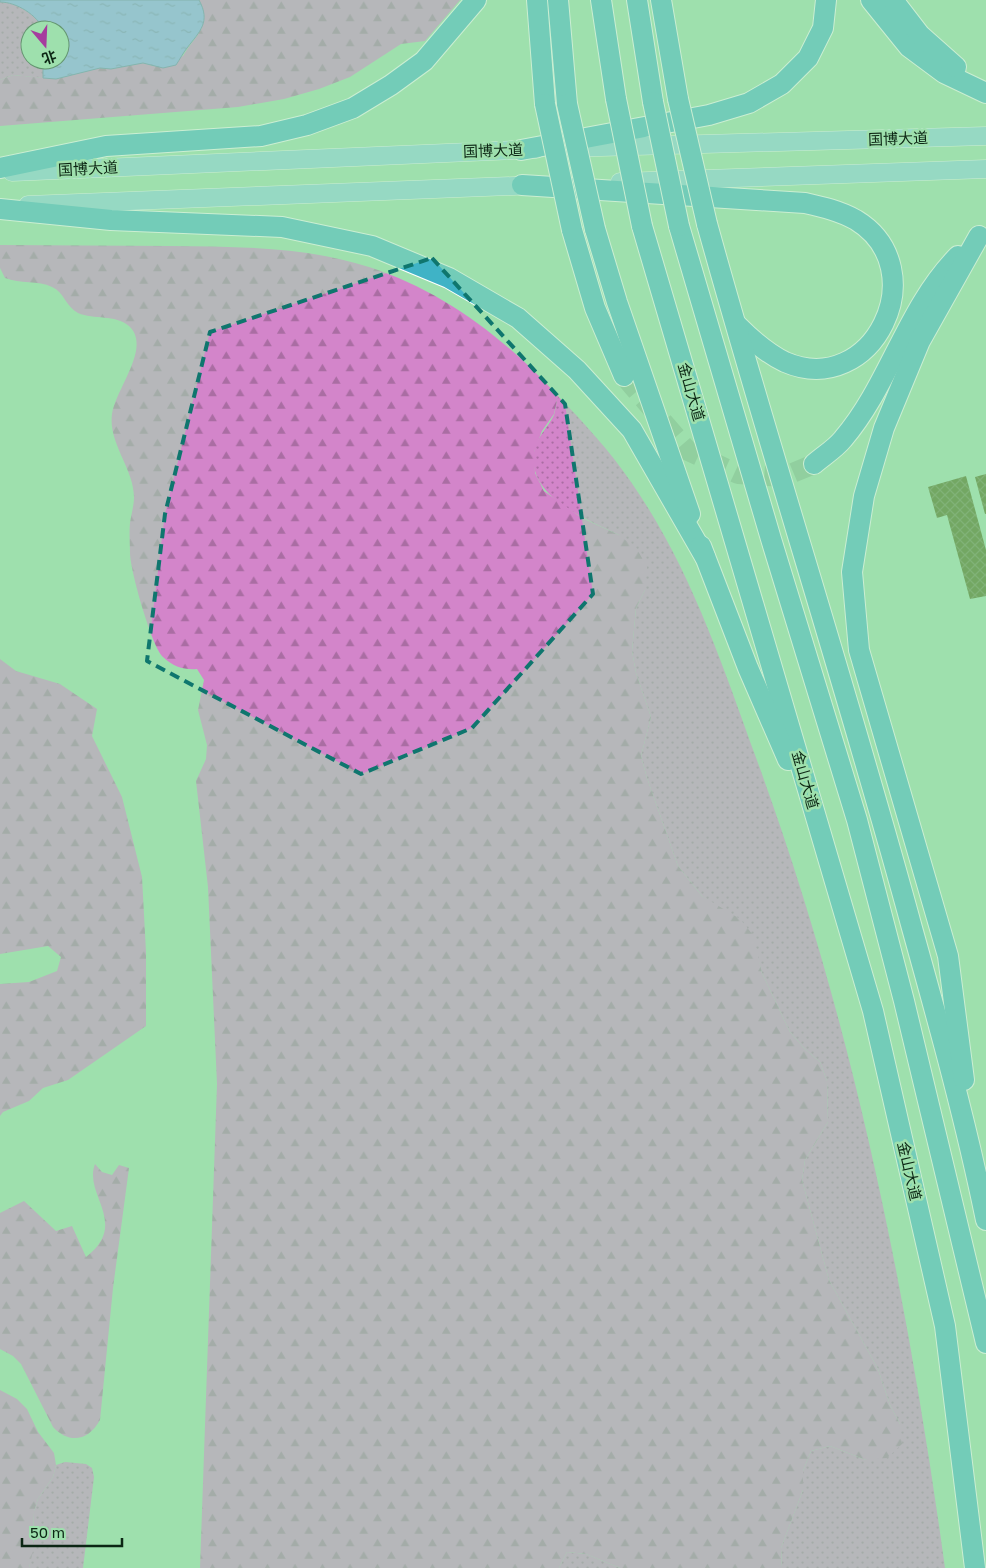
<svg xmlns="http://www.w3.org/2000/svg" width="986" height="1568" font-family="'Golos Text','Noto Sans SC',sans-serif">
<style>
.grass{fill:url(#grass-dots)}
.forest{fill:url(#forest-firs)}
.water{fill:url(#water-ripples);stroke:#667eb0}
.building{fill:url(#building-cross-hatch)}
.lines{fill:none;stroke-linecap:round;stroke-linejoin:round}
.highway-tunnel{stroke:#81bb8e;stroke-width:20;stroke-dasharray:20 10;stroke-linecap:butt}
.major-casing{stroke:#fff;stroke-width:19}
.highway-casing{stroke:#fff;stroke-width:22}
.major{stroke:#8cd1dd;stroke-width:18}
.highway{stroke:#3fb3c6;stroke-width:20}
.highway-bridge-casing{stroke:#fff;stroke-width:22;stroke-linecap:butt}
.highway-bridge{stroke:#3fb3c6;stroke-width:20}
.marked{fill:none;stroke:#0f766e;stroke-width:4;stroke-dasharray:10 6;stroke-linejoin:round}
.labels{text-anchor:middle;stroke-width:5;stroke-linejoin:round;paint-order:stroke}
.street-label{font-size:15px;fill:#0c2614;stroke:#9ee0ad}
</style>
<defs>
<pattern id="grass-dots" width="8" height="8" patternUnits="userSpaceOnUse" patternTransform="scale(1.25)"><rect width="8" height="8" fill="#d385ca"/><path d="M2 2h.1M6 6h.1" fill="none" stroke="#aa6da3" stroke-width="1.8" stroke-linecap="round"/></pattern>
<pattern id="forest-firs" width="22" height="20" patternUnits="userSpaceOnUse" patternTransform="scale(1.25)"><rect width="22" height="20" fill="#d385ca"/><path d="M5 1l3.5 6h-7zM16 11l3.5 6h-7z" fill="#aa6da3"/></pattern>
<pattern id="water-ripples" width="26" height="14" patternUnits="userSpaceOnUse" patternTransform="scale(1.25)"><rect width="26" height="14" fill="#8da4f3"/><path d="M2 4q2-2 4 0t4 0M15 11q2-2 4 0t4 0" fill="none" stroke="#7285c4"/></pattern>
<pattern id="building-cross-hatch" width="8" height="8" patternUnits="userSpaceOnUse" patternTransform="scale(1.25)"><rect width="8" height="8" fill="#3e630a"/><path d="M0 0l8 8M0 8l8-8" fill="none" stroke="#5c7a36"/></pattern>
</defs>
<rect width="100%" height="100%" fill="#9ee0ad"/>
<!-- grass -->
<g class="grass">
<path d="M0 2C16 2 38 15 43 30H30V60H46L43 67V78L13 75 0 80Z"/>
<path d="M558 396C584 423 609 450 631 482 689 565 721 661 755 755 852 1017 907 1292 945 1568H782L781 1548 803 1490V1471L811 1451 830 1446 866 1460 900 1424 890 1405 878 1369 829 1280 802 1180 805 1160 828 1122 827 1081 820 1062 804 1048 790 1032 762 973 757 955 720 909 702 896 678 866 647 778 641 756 651 717 636 673 632 651 636 608 645 590 619 535C586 519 527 497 534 452 536 438 548 427 554 415 556 409 556 402 558 396Z"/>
<path d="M65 1462 86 1464 92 1468 94 1477 83 1568H29L34 1538V1511L38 1499 53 1477 56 1465Z"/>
<path d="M567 1552 586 1554 620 1568H559Z"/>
</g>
<!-- forest -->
<g class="forest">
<path d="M199 0H460L425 41 401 44 350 77 319 89 284 99 238 107 0 126V80L13 75 56 79 100 68 111 69 143 63 154 66 183 56C194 36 213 26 199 0Z"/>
<path d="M0 245C57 245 114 246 170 246 238 247 303 246 369 267 443 291 506 339 558 396L554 414 542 431 534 452 535 473 544 491 582 518 619 535 637 549 647 567 645 590 636 608 632 651 636 673 651 717 641 756 647 778 678 866 702 896 740 919 753 935 762 973 790 1032 804 1048 820 1062 827 1081 828 1122 805 1160 802 1180 829 1280 878 1369 890 1405 900 1424 902 1444 887 1458 866 1460 830 1446 811 1451 803 1471V1490L781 1548 782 1568H620L586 1554 567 1552 559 1568H200L217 1084 208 887 196 781 206 759 207 745 198 710 204 680 197 669C185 670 173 667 163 657 152 647 130 570 130 553 130 544 129 533 130 523 131 515 134 506 134 497 134 469 108 443 112 414 116 388 152 347 129 326 115 314 94 320 78 313 66 307 64 292 52 287 38 280 20 284 5 278L0 268Z"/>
<path d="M0 659 16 671 60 684 97 709 92 736 122 797 142 877 146 952V1026L68 1080 43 1088 29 1101 3 1112 0 1116V984L29 982 57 971 61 957 48 946 0 954Z"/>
<path d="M95 1164 102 1172 112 1175 119 1165 129 1168 113 1288 100 1420C89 1440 70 1445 53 1427L21 1364 13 1356 0 1349V1213L24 1201 56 1231 72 1226 86 1257C130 1223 83 1195 95 1164Z"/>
<path d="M0 1390 17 1399 27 1409 38 1432 54 1453 56 1465 53 1477 38 1499 34 1511 33 1551 29 1568H0Z"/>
</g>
<!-- water -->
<path class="water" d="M0 0H199C211 22 200 31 187 48 183 53 180 59 176 65L163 68 143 63 111 69 100 68 56 79 43 78V67L46 60H60V30H43C38 15 16 2 0 2Z"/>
<!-- building -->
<g class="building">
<path d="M986 474V514H985L975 477Z"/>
<path d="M966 476 986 550V596L970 599 947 515 937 518 928 487Z"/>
</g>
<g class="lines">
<!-- highway-tunnel -->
<path class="highway-tunnel" d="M624 376 688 451 738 474 783 477 814 464"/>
<defs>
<g id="major">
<path d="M567 148 986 136"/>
<path d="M12 172 536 149"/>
<path d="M620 182 986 169"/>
<path d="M28 205 537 185"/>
</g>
<g id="highway">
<path d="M537 0 545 104"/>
<path d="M558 0 567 104"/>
<path d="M601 0 616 99"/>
<path d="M637 0 653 102"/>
<path d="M661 0 678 99"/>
<path d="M871 0 909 47 944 73 986 93"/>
<path d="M893 0 920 35 956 67"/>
<path d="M521 150 709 115 749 103 782 84 808 58 823 28 826 0"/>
<path d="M0 168 106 146 261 136 307 125 353 108 391 85 424 61 476 0"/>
<path d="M522 185 805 203C823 207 840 211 856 220 936 269 873 400 785 362 766 353 751 339 737 325"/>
<path d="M0 209 111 220 282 227 372 246 449 278 518 318 577 370 632 430 705 557"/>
<path d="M707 224C772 459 848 692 912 928 939 1025 966 1122 986 1220"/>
<path d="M642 226 873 1011 945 1326 975 1568"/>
<path d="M679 226 771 539 857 820 904 1001 986 1343"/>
<path d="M595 229 617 302 690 514"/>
<path d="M572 230 595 308 624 376"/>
<path d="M814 464C823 456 835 449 843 439 890 384 906 309 958 256"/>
<path d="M701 546 748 668 788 760"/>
<path d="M964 1080 948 956 859 650 852 572 864 496 884 428 920 341 979 236"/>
</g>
</defs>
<!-- major casing -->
<use href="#major" class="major-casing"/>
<!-- highway casing -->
<use href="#highway" class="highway-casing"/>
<!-- major -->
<use href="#major" class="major"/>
<!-- highway -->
<use href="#highway" class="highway"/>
<defs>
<g id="highway-bridge">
<path d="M616 99 642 226"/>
<path d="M678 99 707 224"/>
<path d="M653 102 679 226"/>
<path d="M545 104 572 230"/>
<path d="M567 104 595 229"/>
</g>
</defs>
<!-- highway-bridge casing -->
<use href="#highway-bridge" class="highway-bridge-casing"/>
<!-- highway-bridge -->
<use href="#highway-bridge" class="highway-bridge"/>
</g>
<!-- marked area -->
<path d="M0 0H986V1568H0ZM432 258 565 404 593 594 472 728 361 774 147 661 165 514 210 332Z" fill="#9ee0ad" fill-opacity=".55" fill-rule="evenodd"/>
<path class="marked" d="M432 258 565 404 593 594 472 728 361 774 147 661 165 514 210 332Z"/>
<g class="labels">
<!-- street labels -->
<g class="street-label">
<text transform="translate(898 139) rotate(-2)" y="5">国博大道</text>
<text transform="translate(493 151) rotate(-2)" y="5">国博大道</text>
<text transform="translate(88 169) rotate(-3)" y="5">国博大道</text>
<text transform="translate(691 392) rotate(74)" y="5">金山大道</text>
<text transform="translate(805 780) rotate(74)" y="5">金山大道</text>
<text transform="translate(909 1171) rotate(77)" y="5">金山大道</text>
</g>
</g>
<!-- north arrow -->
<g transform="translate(45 45) rotate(161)"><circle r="24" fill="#9ee0ad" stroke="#649670"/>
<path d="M0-4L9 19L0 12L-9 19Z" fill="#a63c9e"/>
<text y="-8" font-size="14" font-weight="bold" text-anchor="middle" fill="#0c2614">北</text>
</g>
<!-- scale -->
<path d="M22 1538v8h100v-8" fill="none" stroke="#0c2614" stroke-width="2.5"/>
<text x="30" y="1538" font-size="15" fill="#0c2614" stroke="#9ee0ad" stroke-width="4" paint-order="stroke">50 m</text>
</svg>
